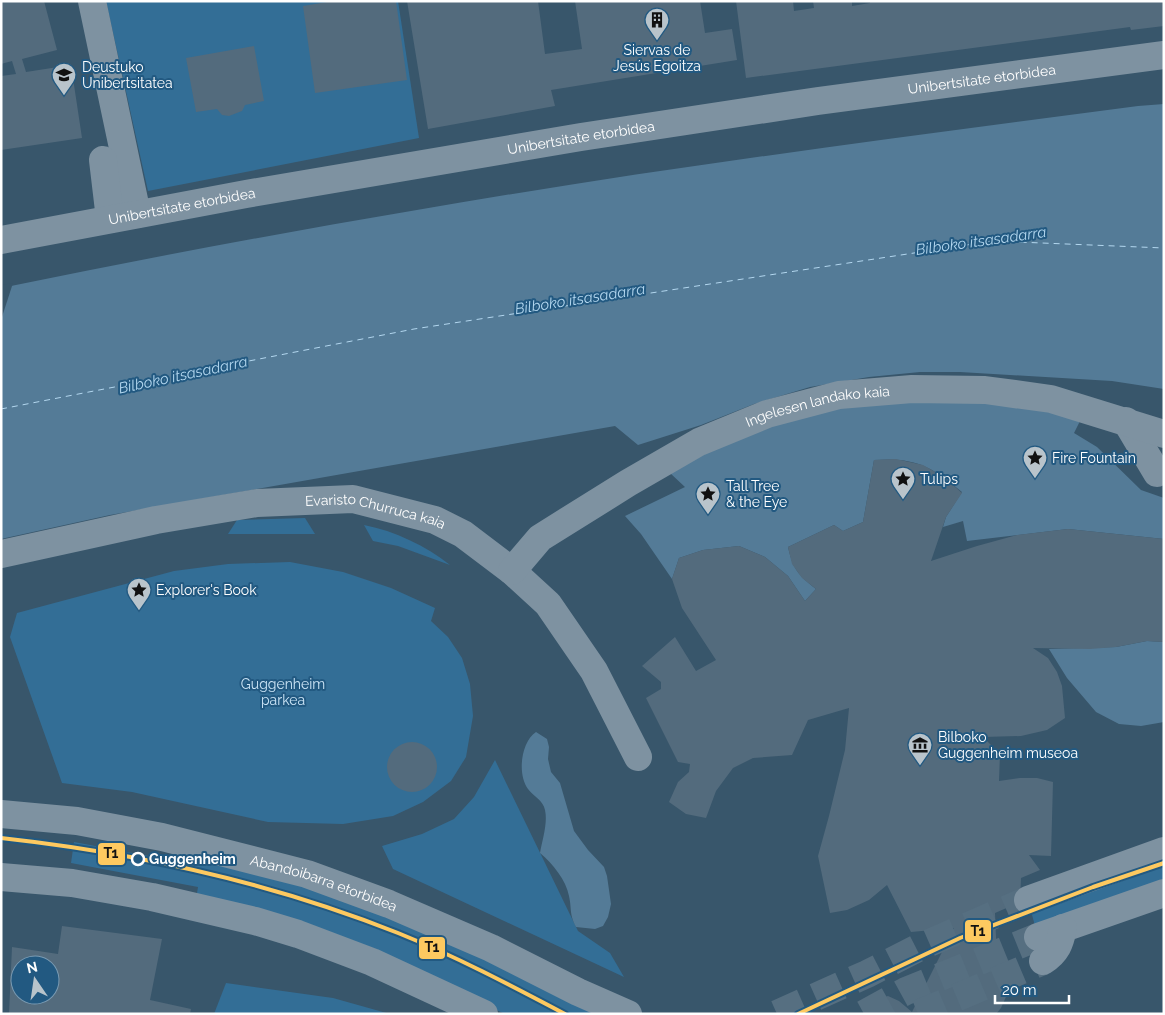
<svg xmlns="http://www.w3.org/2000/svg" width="1165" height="1015" font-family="Raleway,sans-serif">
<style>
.green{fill:#336e96}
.water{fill:#547b97}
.pier{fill:#38566b}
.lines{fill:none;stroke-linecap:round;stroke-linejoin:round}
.ferry{stroke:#b3d7ef;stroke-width:1;stroke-dasharray:6 5;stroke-linecap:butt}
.building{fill:#536b7d;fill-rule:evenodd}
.minor-tunnel{stroke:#566f81;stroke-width:28;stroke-dasharray:28 14;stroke-linecap:butt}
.minor{stroke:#7e92a1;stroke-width:28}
.tram-1-casing{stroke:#225981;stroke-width:8}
.tram-1{stroke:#fdc960;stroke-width:4}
.stop-dot{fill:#225981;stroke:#fff;stroke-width:2.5}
.labels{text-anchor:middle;stroke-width:4;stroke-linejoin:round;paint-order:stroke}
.poi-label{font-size:14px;fill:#fff;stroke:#225981;text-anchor:start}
.street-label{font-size:14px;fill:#fff;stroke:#225981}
.park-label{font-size:14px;fill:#cce5f6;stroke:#225981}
.stop-label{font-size:14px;font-weight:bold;fill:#fff;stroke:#225981;text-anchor:start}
.water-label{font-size:15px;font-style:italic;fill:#b3d7ef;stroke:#225981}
.line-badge{stroke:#225981;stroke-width:2}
.pale-badge-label{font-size:14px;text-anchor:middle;font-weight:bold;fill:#111}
</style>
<rect width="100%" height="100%" fill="#38566b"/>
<!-- green -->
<g class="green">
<path d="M106 1H398L419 138 148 191Z"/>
<path d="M305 518 315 534H228L237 520Z"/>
<path d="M364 525C395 531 426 546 450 565L398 546 373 541Z"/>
<path d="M290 562 343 572 391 588 435 608 431 621 448 637 462 658 470 684 473 716 466 757 451 781 423 802 393 816 343 824 268 822 132 792 62 783 10 637 17 613 174 571 228 564Z"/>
<path d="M495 760 578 931 610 953 624 977 393 869 382 846 422 834 454 819 474 797Z"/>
<path d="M74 842 202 866 205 852 370 904 607 1014H505L400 966 196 899 198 887 71 863Z"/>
<path d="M1164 853V893L1038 937 1028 900Z"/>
<path d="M226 983 333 998 390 1014H214Z"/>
</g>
<!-- water -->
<g class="water">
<path d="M1164 104V389L1112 381 960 372H920L869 377 810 387 754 404 701 425 638 445 615 426 110 515 1 539V288C137 260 274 234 411 211 652 169 895 138 1138 106Z"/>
<path d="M915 401 988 402 1054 412 1081 419 1074 433 1097 447 1141 490 1164 498V539L1068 529 967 541 963 521 943 527 946 517 962 492C931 466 915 457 874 460L863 522 843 531 834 525 788 547C793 569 798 575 816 589L805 601 788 576 765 557 739 546 703 550 679 558 672 579 641 534 625 516 685 487 670 473C723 442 781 419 842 407 866 403 891 403 915 401Z"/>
<path d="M1147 641 1164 642V722L1141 726 1119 724 1096 712 1067 678 1049 649 1116 647Z"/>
<path d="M536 732 547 739 549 747 548 759 551 772 560 783 574 831 588 850 604 867 607 876 611 904 608 917 603 926 595 929 576 927C569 913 572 910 569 896 566 880 553 864 540 853 542 841 548 823 545 810 543 800 534 797 528 789 517 774 521 742 536 732Z"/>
</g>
<!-- pier -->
<path class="pier" d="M13 283 1 320V285Z"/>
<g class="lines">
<!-- ferry -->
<path class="ferry" d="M1 409 414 329 993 241 1164 248"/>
</g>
<!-- building -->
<g class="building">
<path d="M1 1H44L57 50 22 59 26 72 71 65 82 138 1 150V76L16 74 12 61 1 64Z"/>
<path d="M333 1H396L407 80 315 93 303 6Z"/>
<path d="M407 1H538L545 54 582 49 575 1H700L705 33 732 29 737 60 551 90 555 106 428 129Z"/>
<path d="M736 1H793L794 11 814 8 813 1H852V6L870 3V1H1164V26L1131 30 1130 27 746 78Z"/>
<path d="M254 46 264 101 245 105 242 111 229 116 222 115 217 109 196 112 186 58Z"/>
<path d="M896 459 923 465 944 477 962 493 946 517 931 561 977 546 1017 535 1068 529 1164 539V642L1147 641 1116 647 1090 649 1033 648 1048 658 1057 672 1062 686 1065 718 1047 730 1021 736 983 737 1000 754 999 781 1020 778H1037L1053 782 1051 856 1029 855 1040 870 1021 878 1020 902 995 913 997 961 1012 974 1009 990 1001 1008 996 1014H871L877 999 888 996 899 1001 912 1012 954 928 911 932 887 885 869 900 847 910 830 913 818 856 829 816 845 750 849 708 808 720 792 755 753 758 733 768 716 791 706 818 686 814 669 802 678 782 689 772 690 764 678 762 646 698 661 689V682L642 666 675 637 696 671 716 660 682 608 672 579 679 558 703 550 739 546 765 557 788 576 805 601 816 589 802 578 792 564 788 547 834 525 843 531 863 522 874 460Z"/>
<circle cx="412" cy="767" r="25"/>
<path d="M62 926 162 939 150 1000 191 1009 190 1014H9L12 947 58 954ZM20 965H50V995H20Z"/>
</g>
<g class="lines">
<!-- minor-tunnel -->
<g class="minor-tunnel">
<path d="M777 1014 867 974 920 947 1028 900"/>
<path d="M864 1014 906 991 1038 937"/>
<path d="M918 1014 1043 961"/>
</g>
<!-- minor -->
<g class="minor">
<path d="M92 1 137 214"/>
<path d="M103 160 110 219"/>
<path id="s1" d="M1 240 246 194 581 137 818 101 1164 55"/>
<path d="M1126 421 1157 473"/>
<path id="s2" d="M1 554 156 520 257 503 353 499 435 520 463 534 512 571 548 604 594 671 638 757"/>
<path id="s3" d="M512 571 540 538 628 483 699 442 767 414 839 395 912 389 985 390 1051 399 1164 434"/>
<path id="s4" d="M1 814 77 821 162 837 307 874 389 904 491 948 578 992 628 1014"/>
<path d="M1 877 72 883 152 897 255 921 298 934 372 962 484 1014"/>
<path d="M1028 900 1164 851"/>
<path d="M1038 937 1164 893"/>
<path d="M1043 961C1057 952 1060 943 1063 928"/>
</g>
<defs>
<g id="tram-1">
<path d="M1 838C137 853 270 882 398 933 455 956 510 985 565 1014"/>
<path d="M798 1014 960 938 1093 887 1164 863"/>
</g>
</defs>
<!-- tram-1 casing -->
<use href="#tram-1" class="tram-1-casing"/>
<!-- tram-1 -->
<use href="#tram-1" class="tram-1"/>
</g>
<!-- icons -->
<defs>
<symbol id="building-pin" viewBox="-11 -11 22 30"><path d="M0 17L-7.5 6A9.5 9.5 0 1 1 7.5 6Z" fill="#b9c4cb" stroke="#225981"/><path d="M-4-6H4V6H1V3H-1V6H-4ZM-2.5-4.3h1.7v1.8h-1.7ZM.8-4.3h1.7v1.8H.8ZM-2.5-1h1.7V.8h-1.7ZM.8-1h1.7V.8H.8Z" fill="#111"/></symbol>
<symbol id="university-pin" viewBox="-11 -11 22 30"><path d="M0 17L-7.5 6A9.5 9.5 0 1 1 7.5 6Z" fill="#b9c4cb" stroke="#225981"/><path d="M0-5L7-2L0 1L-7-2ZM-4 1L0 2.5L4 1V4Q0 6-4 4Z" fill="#111"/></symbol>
<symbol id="sight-pin" viewBox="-11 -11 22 30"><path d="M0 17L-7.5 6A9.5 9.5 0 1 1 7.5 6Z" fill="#b9c4cb" stroke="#225981"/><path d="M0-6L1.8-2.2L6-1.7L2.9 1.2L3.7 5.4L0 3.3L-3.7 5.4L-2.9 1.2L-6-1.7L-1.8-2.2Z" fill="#111"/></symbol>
<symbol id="museum-pin" viewBox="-11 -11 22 30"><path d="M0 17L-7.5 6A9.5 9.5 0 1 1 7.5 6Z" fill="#b9c4cb" stroke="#225981"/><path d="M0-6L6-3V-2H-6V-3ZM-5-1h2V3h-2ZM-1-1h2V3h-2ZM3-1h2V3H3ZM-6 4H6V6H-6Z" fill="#111"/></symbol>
</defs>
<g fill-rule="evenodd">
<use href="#building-pin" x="643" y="6" width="28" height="38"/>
<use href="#university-pin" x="50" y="61" width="28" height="38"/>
<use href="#sight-pin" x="1021" y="444" width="28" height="38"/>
<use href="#sight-pin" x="889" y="465" width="28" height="38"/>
<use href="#sight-pin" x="694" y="480" width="28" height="38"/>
<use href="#sight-pin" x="125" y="576" width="28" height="38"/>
<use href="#museum-pin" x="906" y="731" width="28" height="38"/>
</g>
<!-- markers -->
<circle class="stop-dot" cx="138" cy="859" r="6"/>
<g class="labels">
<!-- poi labels -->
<g class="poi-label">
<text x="657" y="55" text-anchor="middle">Siervas de<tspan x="657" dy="16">Jesús Egoitza</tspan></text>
<text x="82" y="72">Deustuko<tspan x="82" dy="16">Unibertsitatea</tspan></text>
<text x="1052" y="463">Fire Fountain</text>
<text x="920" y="484">Tulips</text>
<text x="726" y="491">Tall Tree<tspan x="726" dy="16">&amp; the Eye</tspan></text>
<text x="156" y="595">Explorer's Book</text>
<text x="938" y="742">Bilboko<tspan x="938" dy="16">Guggenheim museoa</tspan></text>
</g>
<!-- street labels -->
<g class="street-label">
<text dy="5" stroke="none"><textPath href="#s1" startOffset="994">Unibertsitate etorbidea</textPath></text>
<text dy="5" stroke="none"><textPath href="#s1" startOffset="589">Unibertsitate etorbidea</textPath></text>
<text dy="5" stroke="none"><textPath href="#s1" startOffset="184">Unibertsitate etorbidea</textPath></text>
<text dy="5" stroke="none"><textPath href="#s3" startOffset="354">Ingelesen landako kaia</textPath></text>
<text dy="5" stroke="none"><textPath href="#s2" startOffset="381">Evaristo Churruca kaia</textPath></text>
<text dy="5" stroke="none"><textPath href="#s4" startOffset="331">Abandoibarra etorbidea</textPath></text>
</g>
<!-- park labels -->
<g class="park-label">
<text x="283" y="689">Guggenheim<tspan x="283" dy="16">parkea</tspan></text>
</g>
<!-- stop labels -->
<g class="stop-label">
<text x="149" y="864">Guggenheim</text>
</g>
<!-- water labels -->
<g class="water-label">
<text transform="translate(981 241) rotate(-8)" y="5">Bilboko itsasadarra</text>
<text transform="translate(580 299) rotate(-9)" y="5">Bilboko itsasadarra</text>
<text transform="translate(183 375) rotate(-12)" y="5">Bilboko itsasadarra</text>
</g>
</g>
<g class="line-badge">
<rect x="97" y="842" width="29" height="24" rx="5" fill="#fdc960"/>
<rect x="964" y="919" width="28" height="24" rx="5" fill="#fdc960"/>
<rect x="418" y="936" width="28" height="24" rx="5" fill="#fdc960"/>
</g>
<g class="pale-badge-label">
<text x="111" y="858">T1</text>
<text x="978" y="936">T1</text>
<text x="432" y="952">T1</text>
</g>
<!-- border -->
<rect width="1165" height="1015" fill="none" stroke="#ffffff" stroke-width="5"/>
<!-- north arrow -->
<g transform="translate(35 980) rotate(347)"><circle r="24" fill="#225981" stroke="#7a9bb3"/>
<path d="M0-4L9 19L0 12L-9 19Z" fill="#b9c4cb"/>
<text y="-8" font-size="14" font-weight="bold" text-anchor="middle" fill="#ffffff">N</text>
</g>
<!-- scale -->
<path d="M995 995v8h74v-8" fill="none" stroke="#ffffff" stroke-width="2.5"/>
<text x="1002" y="995" font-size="15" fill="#ffffff" stroke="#225981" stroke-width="4" paint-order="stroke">20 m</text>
</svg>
